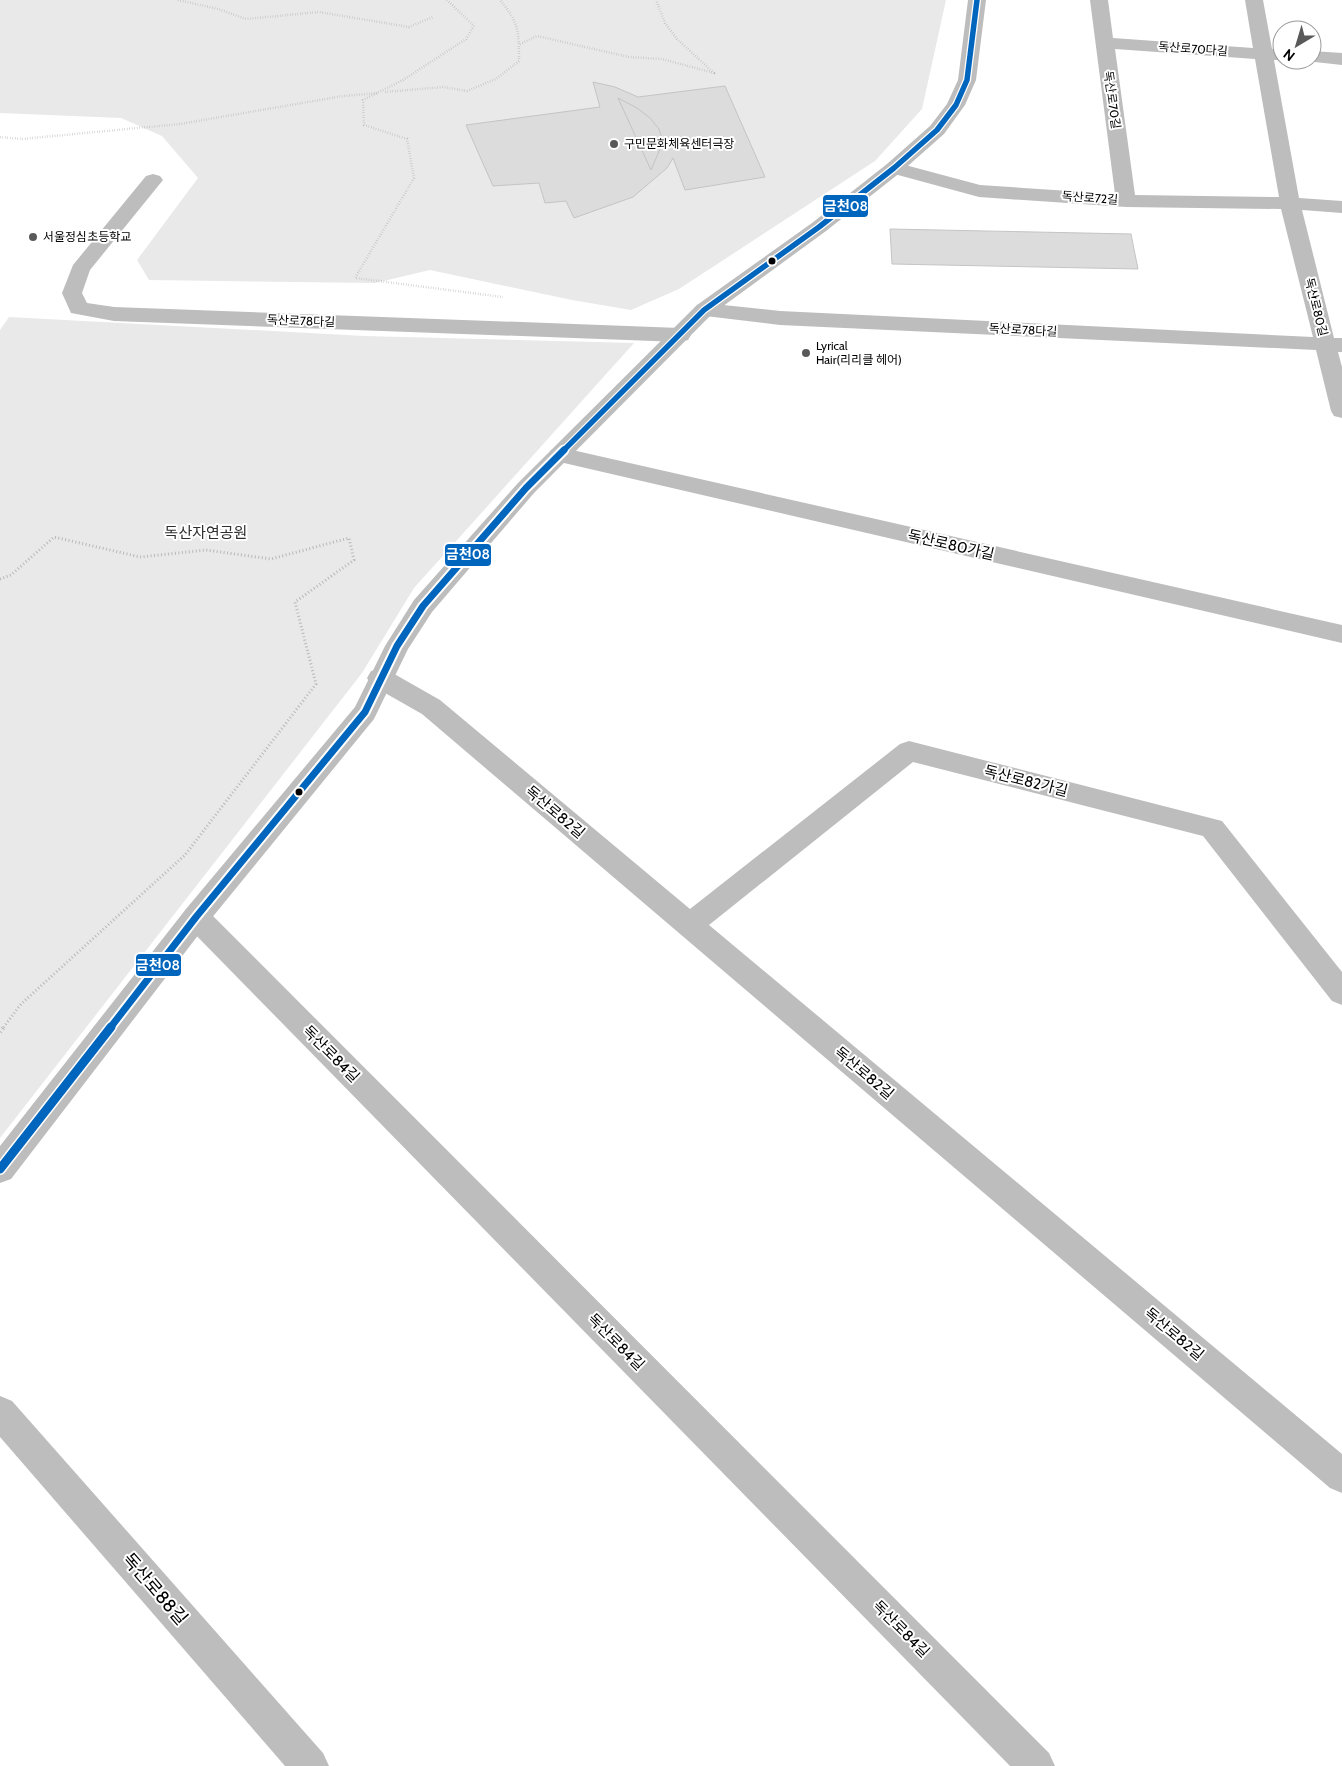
<svg xmlns="http://www.w3.org/2000/svg" width="1342" height="1766" font-family="Cabin,'Noto Sans KR',sans-serif">
<style>
.green{fill:#e9e9e9}
.building{fill:#dcdcdc;stroke:#c4c4c4}
.lines{fill:none;stroke-linecap:round;stroke-linejoin:round}
.path-far2{stroke:#b8b8b8;stroke-width:2.5;stroke-dasharray:0.5 2;stroke-linecap:butt}
.path-far1{stroke:#b8b8b8;stroke-width:3;stroke-dasharray:1 2.5;stroke-linecap:butt}
.path{stroke:#b8b8b8;stroke-width:4;stroke-dasharray:1 3;stroke-linecap:butt}
.minor{fill:#bdbdbd;fill-rule:evenodd}
.tertiary{fill:#bdbdbd;fill-rule:evenodd}
.bus-1-far2-casing{stroke:#fff;stroke-width:8}
.bus-1-far1-casing{stroke:#fff;stroke-width:11}
.bus-1-casing{stroke:#fff;stroke-width:12}
.bus-1-far2{stroke:#0065bd;stroke-width:5.5}
.bus-1-far1{stroke:#0065bd;stroke-width:7}
.bus-1{stroke:#0065bd;stroke-width:9}
.poi-dot{fill:#595959;stroke:#fff;stroke-width:2}
.bus-dot{fill:#000;stroke:#fff;stroke-width:2}
.labels{text-anchor:middle;stroke-width:4;stroke-linejoin:round;paint-order:stroke}
.far-street-label{font-size:12px;fill:#000;stroke:#fff}
.far-poi-label{font-size:12px;fill:#000;stroke:#fff;text-anchor:start}
.park-label{font-size:15px;fill:#2e2e2e;stroke:#fff}
.street-label{font-size:15px;fill:#000;stroke:#fff}
.near-street-label{font-size:18px;fill:#000;stroke:#fff}
.line-badge{stroke:#fff;stroke-width:2}
.badge-label{font-size:14px;text-anchor:middle;font-weight:bold;fill:#fff}
</style>
<rect width="100%" height="100%" fill="#fff"/>
<!-- green -->
<g class="green">
<path d="M0 0H946L922 109 875 161 679 289 631 310 572 300 430 270 375 283 149 280 137 260 198 178 162 136 121 118 0 113Z"/>
<path d="M9 317 364 336 634 343 414 588 362 673 0 1138V330Z"/>
</g>
<!-- building -->
<g class="building">
<path d="M593 82 615 87 638 97 725 86 765 177 685 190 673 158 667 168 633 197 574 218 566 201 545 203 539 183 493 186 466 125 600 107Z"/>
<path d="M618 98 637 108 650 118 659 129 663 142 651 170Z"/>
<path d="M890 229 1131 234 1138 269 892 264Z"/>
</g>
<g class="lines">
<!-- path-far2 -->
<g class="path-far2">
<path d="M178 0 218 9 246 19 319 12 409 27 433 17"/>
<path d="M447 0 474 26 466 39 403 80 363 100 364 125 407 139 414 178 355 278 503 297"/>
<path d="M520 44 537 36 629 57 662 59 714 73 677 39 665 23 656 0"/>
<path d="M385 92 443 87 467 91 496 79 519 61C519 31 519 23 500 0"/>
<path d="M0 137 22 139 180 124 343 96 379 93"/>
</g>
<!-- path-far1 -->
<path class="path-far1" d="M0 579 11 575 54 537 140 557 206 550 271 559 349 538 354 560 295 602 316 684 185 855 21 1004 3 1028"/>
<!-- path -->
<path class="path" d="M0 1032 4 1027"/>
<!-- minor -->
<g class="minor">
<path d="M1090 0H1108L1113 38 1253 48 1245 0H1263L1272 49 1282 50 1283 60H1274L1299 198 1342 201V213L1302 210 1334 338H1342V352H1338L1342 367V418L1334 416 1331 411 1316 350 780 325 697 315 693 310 697 305 704 303 780 311 1313 337 1281 209 1126 207 979 197 887 172 884 168 887 164 894 162 980 185 1115 194ZM1115 49 1255 59 1279 197 1135 195Z"/>
<path d="M1312 51 1342 53V65L1306 61 1312 60Z"/>
<path d="M153 174 160 176 163 180 90 270 82 293 87 303 114 307 680 328 688 330 691 335 688 340 680 342 114 321 71 313 62 293 73 265 146 176Z"/>
<path d="M559 447 1342 625V643L551 460 548 455 551 450Z"/>
<path d="M380 669 389 671 440 700 690 909 900 744 909 741 1222 821 1342 972V1005L1332 1001 1203 836 913 762 709 925 1342 1454V1493L1330 1488 422 714 371 685 367 678 371 671Z"/>
<path d="M196 906 206 909 1049 1753 1055 1766H1010L186 925 182 917 186 909Z"/>
<path d="M0 1396 12 1401 323 1753 329 1766H285L0 1437Z"/>
</g>
<!-- tertiary -->
<path class="tertiary" d="M968 0H986L976 80 965 105 944 134 901 172 826 231 711 315 534 493 432 612 408 649 374 719 206 925 11 1179 0 1183V1146L186 909 355 707 385 646 414 600 518 483 697 305 812 223 887 164 930 126 947 104 958 80Z"/>
<defs>
<path id="bus-1-far2" d="M563 451 704 310 819 227 894 168 937 130 956 105 967 80 977 0"/>
<path id="bus-1-far1" d="M110 1028 196 917 365 712 397 646 423 606 526 488 564 450"/>
<path id="bus-1" d="M0 1169 111 1027"/>
</defs>
<!-- bus-1-far2 casing -->
<use href="#bus-1-far2" class="bus-1-far2-casing"/>
<!-- bus-1-far1 casing -->
<use href="#bus-1-far1" class="bus-1-far1-casing"/>
<!-- bus-1 casing -->
<use href="#bus-1" class="bus-1-casing"/>
<!-- bus-1-far2 -->
<use href="#bus-1-far2" class="bus-1-far2"/>
<!-- bus-1-far1 -->
<use href="#bus-1-far1" class="bus-1-far1"/>
<!-- bus-1 -->
<use href="#bus-1" class="bus-1"/>
</g>
<!-- markers -->
<g class="poi-dot">
<circle cx="614" cy="144" r="5"/>
<circle cx="33" cy="237" r="5"/>
<circle cx="806" cy="353" r="5"/>
</g>
<g class="bus-dot">
<circle cx="772" cy="261" r="4.5"/>
<circle cx="299" cy="792" r="4.5"/>
</g>
<g class="labels">
<!-- far-street labels -->
<g class="far-street-label">
<text transform="translate(1193 49) rotate(4)" y="4">독산로70다길</text>
<text transform="translate(1112 100) rotate(82)" y="4">독산로70길</text>
<text transform="translate(1090 198) rotate(4)" y="4">독산로72길</text>
<text transform="translate(1316 307) rotate(76)" y="4">독산로80길</text>
<text transform="translate(301 321) rotate(2)" y="4">독산로78다길</text>
<text transform="translate(1023 330) rotate(3)" y="4">독산로78다길</text>
</g>
<!-- far-poi labels -->
<g class="far-poi-label">
<text x="624" y="148">구민문화체육센터극장</text>
<text x="43" y="241">서울정심초등학교</text>
<text x="816" y="350">Lyrical<tspan x="816" dy="14">Hair(리리클 헤어)</tspan></text>
</g>
<!-- park labels -->
<g class="park-label">
<text x="206" y="538">독산자연공원</text>
</g>
<!-- street labels -->
<g class="street-label">
<text transform="translate(951 545) rotate(13)" y="5">독산로80가길</text>
<text transform="translate(1026 781) rotate(14)" y="5">독산로82가길</text>
<text transform="translate(555 812) rotate(40)" y="5">독산로82길</text>
<text transform="translate(331 1054) rotate(45)" y="5">독산로84길</text>
<text transform="translate(864 1073) rotate(40)" y="5">독산로82길</text>
<text transform="translate(1174 1334) rotate(40)" y="5">독산로82길</text>
<text transform="translate(616 1342) rotate(45)" y="5">독산로84길</text>
<text transform="translate(901 1629) rotate(45)" y="5">독산로84길</text>
</g>
<!-- near-street labels -->
<g class="near-street-label">
<text transform="translate(155 1589) rotate(49)" y="6">독산로88길</text>
</g>
</g>
<g class="line-badge">
<rect x="822" y="194" width="47" height="24" rx="5" fill="#0065bd"/>
<rect x="444" y="543" width="48" height="24" rx="5" fill="#0065bd"/>
<rect x="135" y="953" width="47" height="24" rx="5" fill="#0065bd"/>
</g>
<g class="badge-label">
<text x="846" y="211">금천08</text>
<text x="468" y="559">금천08</text>
<text x="158" y="970">금천08</text>
</g>
<!-- north arrow -->
<g transform="translate(1297 45) rotate(218)"><circle r="24" fill="#ffffff" stroke="#999999"/>
<path d="M0-4L9 19L0 12L-9 19Z" fill="#595959"/>
<text y="-8" font-size="14" font-weight="bold" text-anchor="middle" fill="#000000">N</text>
</g>
</svg>
